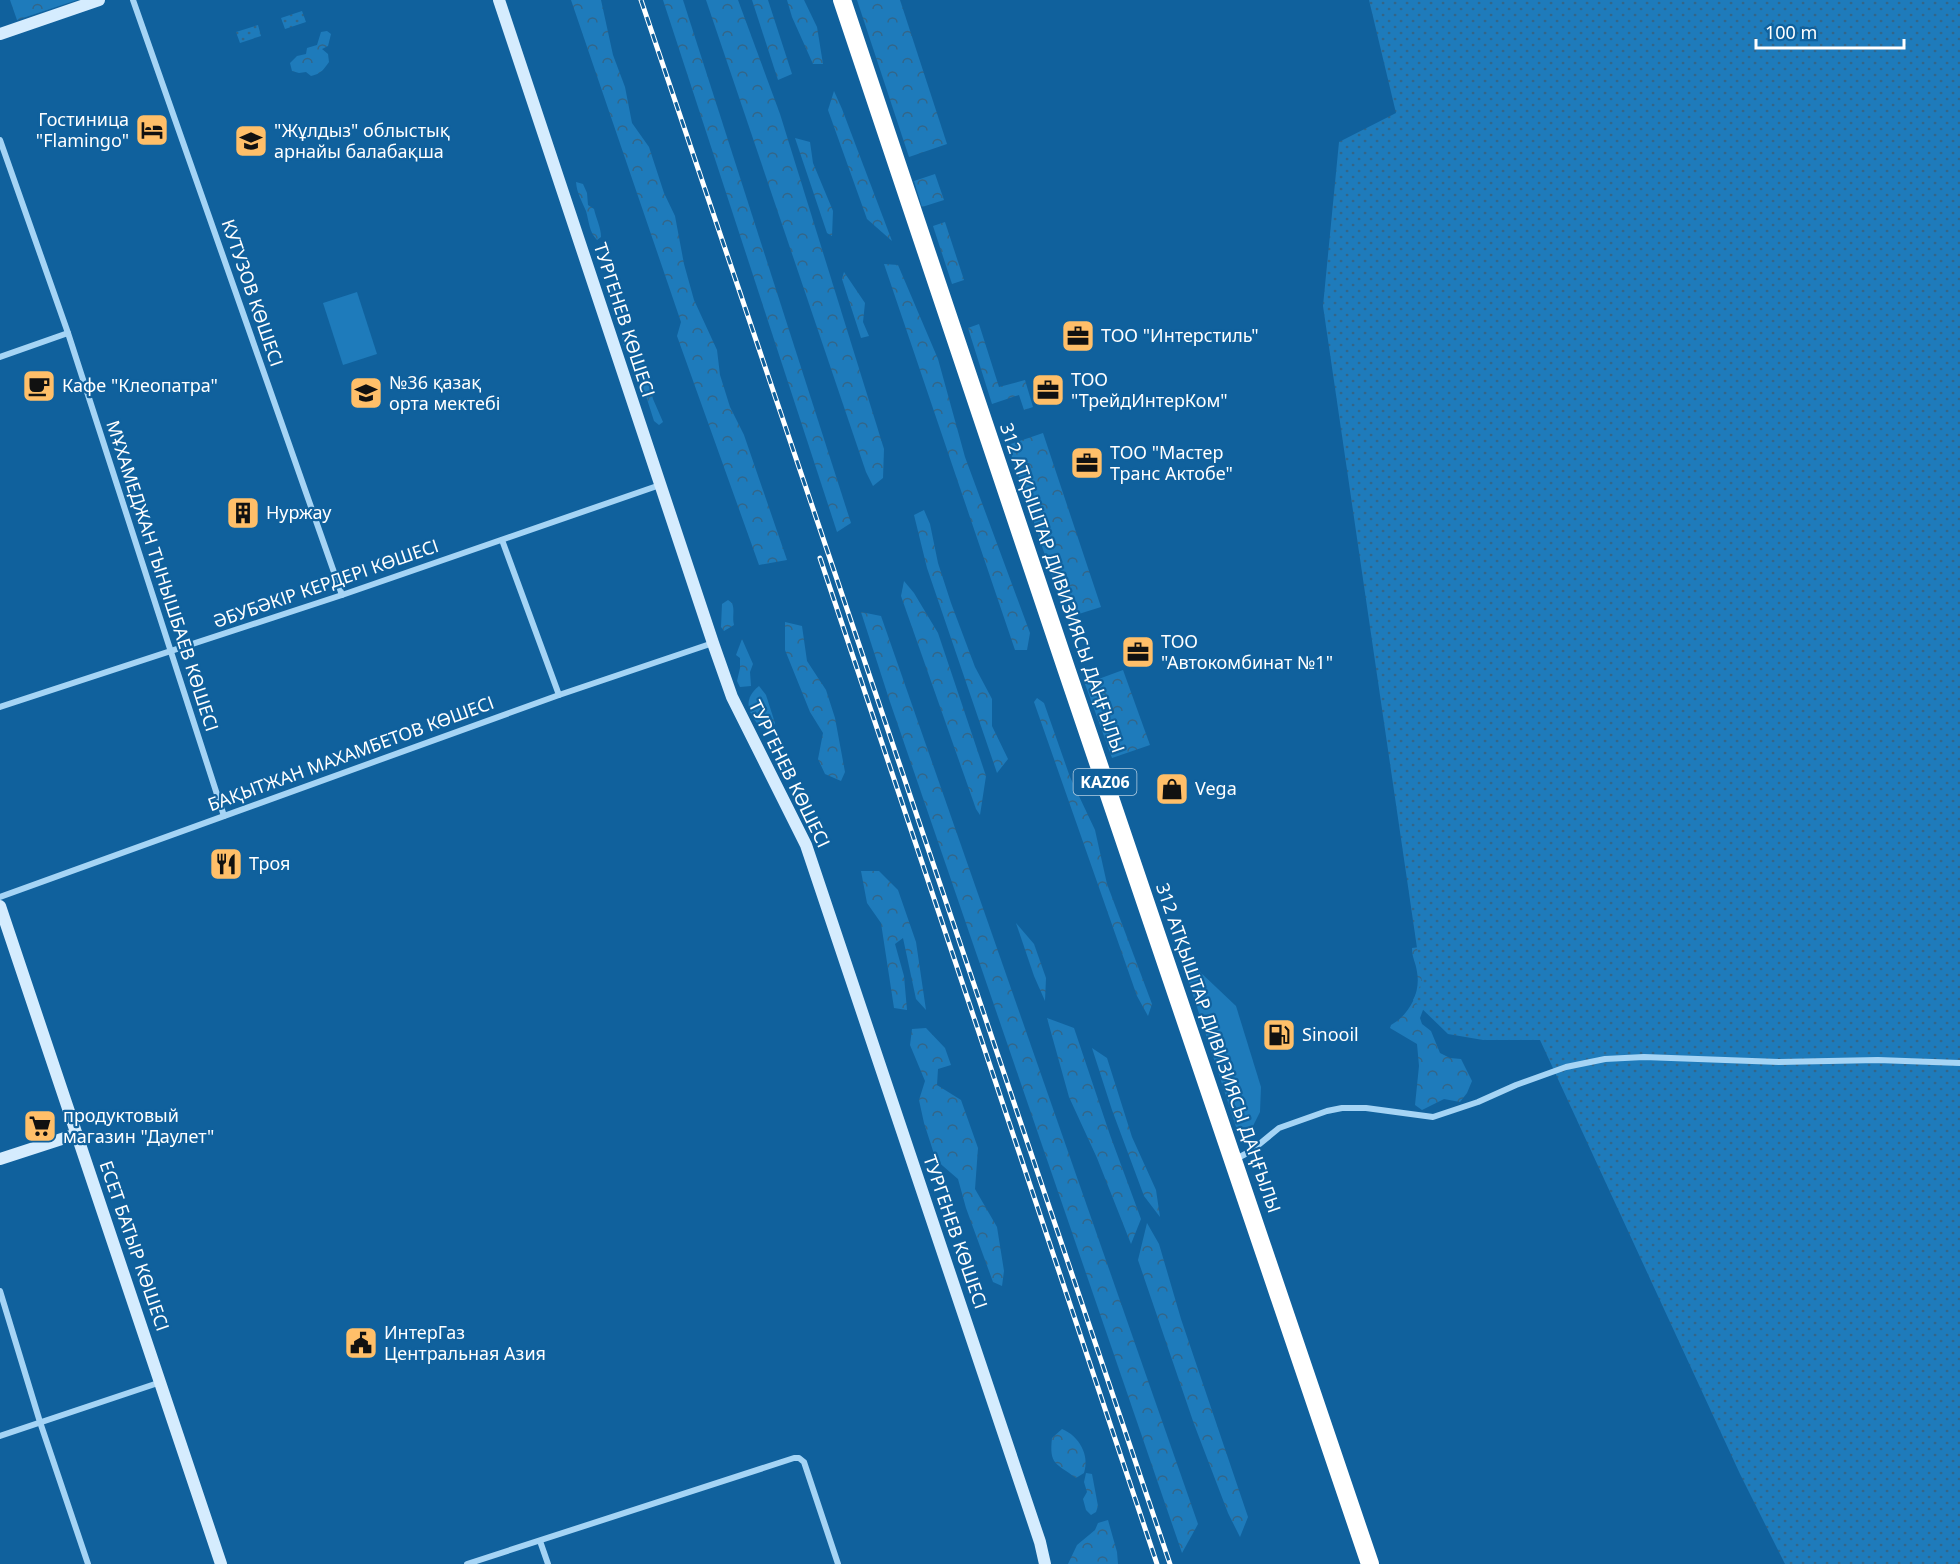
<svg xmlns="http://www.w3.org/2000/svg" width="1960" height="1564" font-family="'Noto Sans',sans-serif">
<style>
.grass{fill:#1e7bbb}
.forest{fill:url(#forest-crowns)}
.park{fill:url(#park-dots)}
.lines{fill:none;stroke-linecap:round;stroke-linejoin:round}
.street{stroke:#a5d4f5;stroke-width:6}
.secondary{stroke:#d5ecfe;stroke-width:12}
.highway{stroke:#fff;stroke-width:18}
.rail-casing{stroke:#fff;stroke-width:5}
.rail{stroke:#10619d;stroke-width:3;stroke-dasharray:9;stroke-linecap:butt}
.labels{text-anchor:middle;stroke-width:4.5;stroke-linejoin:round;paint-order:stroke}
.shield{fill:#10619d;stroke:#b7d0e2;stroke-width:1.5}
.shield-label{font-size:16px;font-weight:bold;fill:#fff}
.poi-label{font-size:18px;fill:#fff;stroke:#10619d;text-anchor:start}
.street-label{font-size:18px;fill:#fff;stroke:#10619d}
</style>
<defs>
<pattern id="forest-crowns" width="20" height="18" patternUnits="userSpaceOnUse" patternTransform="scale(1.5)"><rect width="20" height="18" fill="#1e7bbb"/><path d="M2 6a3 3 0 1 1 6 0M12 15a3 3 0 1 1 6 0" fill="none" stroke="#336689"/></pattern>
<pattern id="park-dots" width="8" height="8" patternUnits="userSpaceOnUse" patternTransform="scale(1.5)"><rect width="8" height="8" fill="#1e7bbb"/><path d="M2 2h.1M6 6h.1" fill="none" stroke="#336689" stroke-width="1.8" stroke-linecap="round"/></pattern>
</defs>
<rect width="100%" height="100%" fill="#10619d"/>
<!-- grass -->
<g class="grass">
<path d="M357 292 377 354 343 365 323 303Z"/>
<path d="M1179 952 1236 1006 1261 1087 1260 1112 1252 1128 1236 1127Z"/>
</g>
<!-- forest -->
<g class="forest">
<path d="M10 0H77L17 20Z"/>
<path d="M571 0H601L613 55 625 87 632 123 649 147 664 193 675 216 684 264 694 300 717 350 720 375 730 407 744 435 787 560 759 565 677 336 681 322Z"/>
<path d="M663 0H683L851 523 837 532Z"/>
<path d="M706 0H738L780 114 884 449 883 478 873 486 866 472Z"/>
<path d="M752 0H768L792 74 778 80Z"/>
<path d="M787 0H804L817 27 823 64H813L792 17Z"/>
<path d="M857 0H900L947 144 909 157Z"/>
<path d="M327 31 331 34 328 46 322 49 328 54 329 62C324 69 321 74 311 76L306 72 299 73 292 71 290 63 297 56 306 54 307 48 317 45 321 32Z"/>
<path d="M834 91 842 109 892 241 867 219 828 110Z"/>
<path d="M795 138 810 142 813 163 833 211 832 236 827 233Z"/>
<path d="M935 174 944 200 922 207 914 181Z"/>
<path d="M576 182 583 184 587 193 588 205 594 209C596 218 601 228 601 237L597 240C589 232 589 221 586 211 582 201 577 194 576 182Z"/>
<path d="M945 222 964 280 952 284 933 226Z"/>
<path d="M884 264 898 265 938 359 965 457 1030 633 1027 650H1015Z"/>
<path d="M844 272 865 303 863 322 869 336 861 338 842 279Z"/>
<path d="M979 324 999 387 1025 380 1033 407 1024 410 1019 395 992 404 968 328Z"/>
<path d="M625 336 628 340 634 339 636 352 646 368 653 399 663 422 659 425 654 421 647 399 635 374V365L623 344 622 338Z"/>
<path d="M1043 433 1101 607 1066 618 1008 445Z"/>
<path d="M924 510 930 524 938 563 951 603 975 667 992 699V726L1008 759 997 773 927 568 914 515Z"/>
<path d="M904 581 914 593 938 633 986 776 980 815 976 809 901 596Z"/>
<path d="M728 600 732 603C735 610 732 617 734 625L724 631 721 627 722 604Z"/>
<path d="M861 612 881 616 1198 1524 1182 1553 889 699Z"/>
<path d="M785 622 802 626 807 661 826 690 835 718 845 772 841 781 825 774 818 759 823 733 810 712 785 650Z"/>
<path d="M742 639 753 664 750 672 751 686 740 687 737 681 740 668V658L736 655Z"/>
<path d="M1123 670 1150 745 1112 758 1085 684Z"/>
<path d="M759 686 766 695 775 723 773 727 761 728C748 713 742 700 759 686Z"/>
<path d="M1037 698 1044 703 1070 777 1095 830 1107 884 1152 1004 1148 1016 1137 996 1034 702Z"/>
<path d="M861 871H879L898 890 916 942 926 1010 916 999 903 938 895 944 904 976 907 1010 894 1008 881 923 867 903Z"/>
<path d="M1016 923 1034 944 1046 978 1045 1001 1034 976Z"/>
<path d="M1420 947 1427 999 1420 1018 1422 1024 1431 1031 1440 1053 1450 1058 1461 1059 1472 1081 1467 1093 1460 1102 1444 1099 1422 1110 1415 1105 1419 1066 1417 1044 1390 1028 1391 1025C1409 1015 1421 993 1417 972 1416 963 1412 958 1412 948Z"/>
<path d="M1047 1018 1074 1028 1110 1135 1141 1219 1131 1244 1097 1158 1069 1097Z"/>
<path d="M926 1028 945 1048 951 1065 938 1069 937 1085 961 1100 978 1148 975 1189 997 1227 1004 1271 1002 1286 993 1282 966 1208 958 1179 936 1160 924 1123 919 1100 925 1081 910 1045 912 1029Z"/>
<path d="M1092 1048 1107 1058 1132 1137 1156 1190 1160 1217 1144 1196 1112 1110Z"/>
<path d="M1147 1223 1159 1244 1181 1319 1248 1517 1240 1537 1228 1513 1194 1424 1138 1260Z"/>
<path d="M1062 1429C1079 1436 1090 1455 1084 1473L1076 1478C1056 1463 1049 1465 1052 1438Z"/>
<path d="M1086 1473 1092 1474 1098 1506 1096 1512 1091 1515 1086 1510 1083 1499 1087 1492 1084 1482Z"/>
<path d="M1108 1520 1117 1552 1118 1564H1068L1077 1545 1095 1530 1098 1523Z"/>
</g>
<!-- park -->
<g class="park">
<path d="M1369 0H1960V1564H1785L1740 1474 1540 1040H1483L1448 1034 1413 1000 1422 982 1323 306 1339 142 1396 113Z"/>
<path d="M302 11 306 22 285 29 281 18Z"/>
<path d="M258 25 261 36 240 43 236 32Z"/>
</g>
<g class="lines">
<!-- street -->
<g class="street">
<path d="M133 0 342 595"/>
<path d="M0 140 68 333 224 816"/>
<path d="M0 357 68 333"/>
<path d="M502 540 559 695"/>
<path d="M0 707 342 595 660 485"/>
<path d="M0 897 559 695 713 643"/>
<path d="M1234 1160 1251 1151 1279 1128 1327 1111 1342 1108H1366L1433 1117 1478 1102 1516 1085 1566 1067 1605 1059 1644 1057 1779 1062 1878 1060 1960 1063"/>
<path d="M0 1291 40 1422 88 1564"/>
<path d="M0 1436 161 1382"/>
<path d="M540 1541 548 1564"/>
<path d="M467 1564 794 1458H799L804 1462 838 1564"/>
</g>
<!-- secondary -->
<g class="secondary">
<path d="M499 0 713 643 732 697 806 845 1040 1542 1045 1564"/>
<path d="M0 34 99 0"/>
<path d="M0 906 221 1564"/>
<path d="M0 1159 77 1134"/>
</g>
<!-- highway -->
<path class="highway" d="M842 0 1067 671 1370 1564"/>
<defs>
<g id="rail">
<path d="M641 0 1170 1564"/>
<path d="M820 558 1157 1564"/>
</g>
</defs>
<!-- rail casing -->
<use href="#rail" class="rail-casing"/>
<!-- rail -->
<use href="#rail" class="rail"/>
</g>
<!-- icons -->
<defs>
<symbol id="hotel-square" viewBox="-11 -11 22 22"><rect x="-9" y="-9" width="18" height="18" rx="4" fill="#ffbf69" stroke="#10619d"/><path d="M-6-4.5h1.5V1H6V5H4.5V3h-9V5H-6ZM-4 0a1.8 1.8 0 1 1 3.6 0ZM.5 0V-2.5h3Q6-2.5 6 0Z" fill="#111"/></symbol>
<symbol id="school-square" viewBox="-11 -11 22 22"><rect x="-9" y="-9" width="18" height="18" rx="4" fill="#ffbf69" stroke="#10619d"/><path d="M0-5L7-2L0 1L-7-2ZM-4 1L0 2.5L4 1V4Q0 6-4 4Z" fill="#111"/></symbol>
<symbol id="office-square" viewBox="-11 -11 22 22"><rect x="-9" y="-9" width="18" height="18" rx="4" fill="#ffbf69" stroke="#10619d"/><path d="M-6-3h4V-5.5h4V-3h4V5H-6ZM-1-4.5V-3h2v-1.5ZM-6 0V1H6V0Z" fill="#111"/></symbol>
<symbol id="cafe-square" viewBox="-11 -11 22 22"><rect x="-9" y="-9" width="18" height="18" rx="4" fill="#ffbf69" stroke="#10619d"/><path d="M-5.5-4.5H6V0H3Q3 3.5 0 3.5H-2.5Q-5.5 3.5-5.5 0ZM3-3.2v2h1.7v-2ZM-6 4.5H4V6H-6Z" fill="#111"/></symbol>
<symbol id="building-square" viewBox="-11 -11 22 22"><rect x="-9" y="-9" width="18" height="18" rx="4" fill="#ffbf69" stroke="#10619d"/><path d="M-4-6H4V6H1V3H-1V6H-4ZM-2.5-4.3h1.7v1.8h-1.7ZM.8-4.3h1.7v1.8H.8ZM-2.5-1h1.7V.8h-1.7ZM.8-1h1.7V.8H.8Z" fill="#111"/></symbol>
<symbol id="shop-square" viewBox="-11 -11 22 22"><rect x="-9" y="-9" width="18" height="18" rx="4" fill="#ffbf69" stroke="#10619d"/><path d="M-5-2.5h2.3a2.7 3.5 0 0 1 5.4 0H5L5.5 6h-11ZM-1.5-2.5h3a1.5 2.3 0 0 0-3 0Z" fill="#111"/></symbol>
<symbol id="restaurant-square" viewBox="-11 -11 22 22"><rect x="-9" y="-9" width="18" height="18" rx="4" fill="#ffbf69" stroke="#10619d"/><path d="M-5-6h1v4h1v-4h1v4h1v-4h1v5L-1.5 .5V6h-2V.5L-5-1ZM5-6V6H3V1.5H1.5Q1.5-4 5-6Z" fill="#111"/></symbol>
<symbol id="fuel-square" viewBox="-11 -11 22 22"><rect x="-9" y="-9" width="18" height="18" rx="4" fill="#ffbf69" stroke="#10619d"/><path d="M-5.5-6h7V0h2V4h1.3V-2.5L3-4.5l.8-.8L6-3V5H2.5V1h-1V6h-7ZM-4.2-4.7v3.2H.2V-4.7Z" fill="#111"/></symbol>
<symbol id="supermarket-square" viewBox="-11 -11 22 22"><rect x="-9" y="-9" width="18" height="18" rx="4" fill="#ffbf69" stroke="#10619d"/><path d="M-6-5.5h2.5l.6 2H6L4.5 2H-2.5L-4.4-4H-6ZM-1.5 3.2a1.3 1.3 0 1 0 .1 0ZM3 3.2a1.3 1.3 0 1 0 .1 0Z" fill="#111"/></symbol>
<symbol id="civic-square" viewBox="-11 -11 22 22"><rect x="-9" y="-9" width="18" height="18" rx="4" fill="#ffbf69" stroke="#10619d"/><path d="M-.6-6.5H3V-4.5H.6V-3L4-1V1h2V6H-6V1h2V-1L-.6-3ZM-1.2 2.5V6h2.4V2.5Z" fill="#111"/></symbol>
</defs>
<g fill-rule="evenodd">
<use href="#hotel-square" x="133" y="111" width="38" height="38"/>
<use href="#school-square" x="232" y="122" width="38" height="38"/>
<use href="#office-square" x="1059" y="317" width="38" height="38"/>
<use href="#cafe-square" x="20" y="367" width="38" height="38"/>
<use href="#office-square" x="1029" y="371" width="38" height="38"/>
<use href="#school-square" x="347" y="374" width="38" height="38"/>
<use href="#office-square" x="1068" y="444" width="38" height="38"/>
<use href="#building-square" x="224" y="494" width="38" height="38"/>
<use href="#office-square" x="1119" y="633" width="38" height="38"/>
<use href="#shop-square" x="1153" y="770" width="38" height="38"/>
<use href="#restaurant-square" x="207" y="845" width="38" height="38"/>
<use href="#fuel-square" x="1260" y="1016" width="38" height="38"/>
<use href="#supermarket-square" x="21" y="1107" width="38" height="38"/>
<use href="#civic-square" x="342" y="1324" width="38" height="38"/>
</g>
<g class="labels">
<!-- shield labels -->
<rect class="shield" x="1073.5" y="769" width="63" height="26" rx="4.5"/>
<g class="shield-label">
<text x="1105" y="788">KАZ06</text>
</g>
<!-- poi labels -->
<g class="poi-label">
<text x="129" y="126" text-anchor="end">Гостиница<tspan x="129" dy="21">"Flamingo"</tspan></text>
<text x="274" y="137">"Жұлдыз" облыстық<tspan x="274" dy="21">арнайы балабақша</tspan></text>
<text x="1101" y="342">ТОО "Интерстиль"</text>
<text x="1071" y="386">ТОО<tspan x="1071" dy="21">"ТрейдИнтерКом"</tspan></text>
<text x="389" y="389">№36 қазақ<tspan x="389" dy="21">орта мектебі</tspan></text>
<text x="62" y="392">Кафе "Клеопатра"</text>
<text x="1110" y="459">ТОО "Мастер<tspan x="1110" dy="21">Транс Актобе"</tspan></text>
<text x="266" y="519">Нуржау</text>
<text x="1161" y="648">ТОО<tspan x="1161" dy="21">"Автокомбинат №1"</tspan></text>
<text x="1195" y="795">Vega</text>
<text x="249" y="870">Троя</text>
<text x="1302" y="1041">Sinooil</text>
<text x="63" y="1122">продуктовый<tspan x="63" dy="21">магазин "Даулет"</tspan></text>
<text x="384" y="1339">ИнтерГаз<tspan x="384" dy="21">Центральная Азия</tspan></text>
</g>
<!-- street labels -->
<g class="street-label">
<text transform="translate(252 293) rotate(71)" y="6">КУТУЗОВ КӨШЕСІ</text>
<text transform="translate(624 320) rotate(72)" y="6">ТУРГЕНЕВ КӨШЕСІ</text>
<text transform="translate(162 576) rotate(72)" y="6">МҰХАМЕДЖАН ТЫНЫШБАЕВ КӨШЕСІ</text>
<text transform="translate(326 584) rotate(-19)" y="6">ӘБУБӘКІР КЕРДЕРІ КӨШЕСІ</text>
<text transform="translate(1062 588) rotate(71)" y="6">312 АТҚЫШТАР ДИВИЗИЯСЫ ДАҢҒЫЛЫ</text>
<text transform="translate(351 754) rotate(-20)" y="6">БАҚЫТЖАН МАХАМБЕТОВ КӨШЕСІ</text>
<text transform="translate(789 774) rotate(64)" y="6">ТУРГЕНЕВ КӨШЕСІ</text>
<text transform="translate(1218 1048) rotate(71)" y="6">312 АТҚЫШТАР ДИВИЗИЯСЫ ДАҢҒЫЛЫ</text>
<text transform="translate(955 1232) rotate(71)" y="6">ТУРГЕНЕВ КӨШЕСІ</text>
<text transform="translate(134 1246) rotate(71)" y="6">ЕСЕТ БАТЫР КӨШЕСІ</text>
</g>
</g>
<!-- scale -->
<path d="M1756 39v9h148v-9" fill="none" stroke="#ffffff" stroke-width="3"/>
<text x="1765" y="39" font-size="18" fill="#ffffff" stroke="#10619d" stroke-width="4.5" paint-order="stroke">100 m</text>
</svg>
